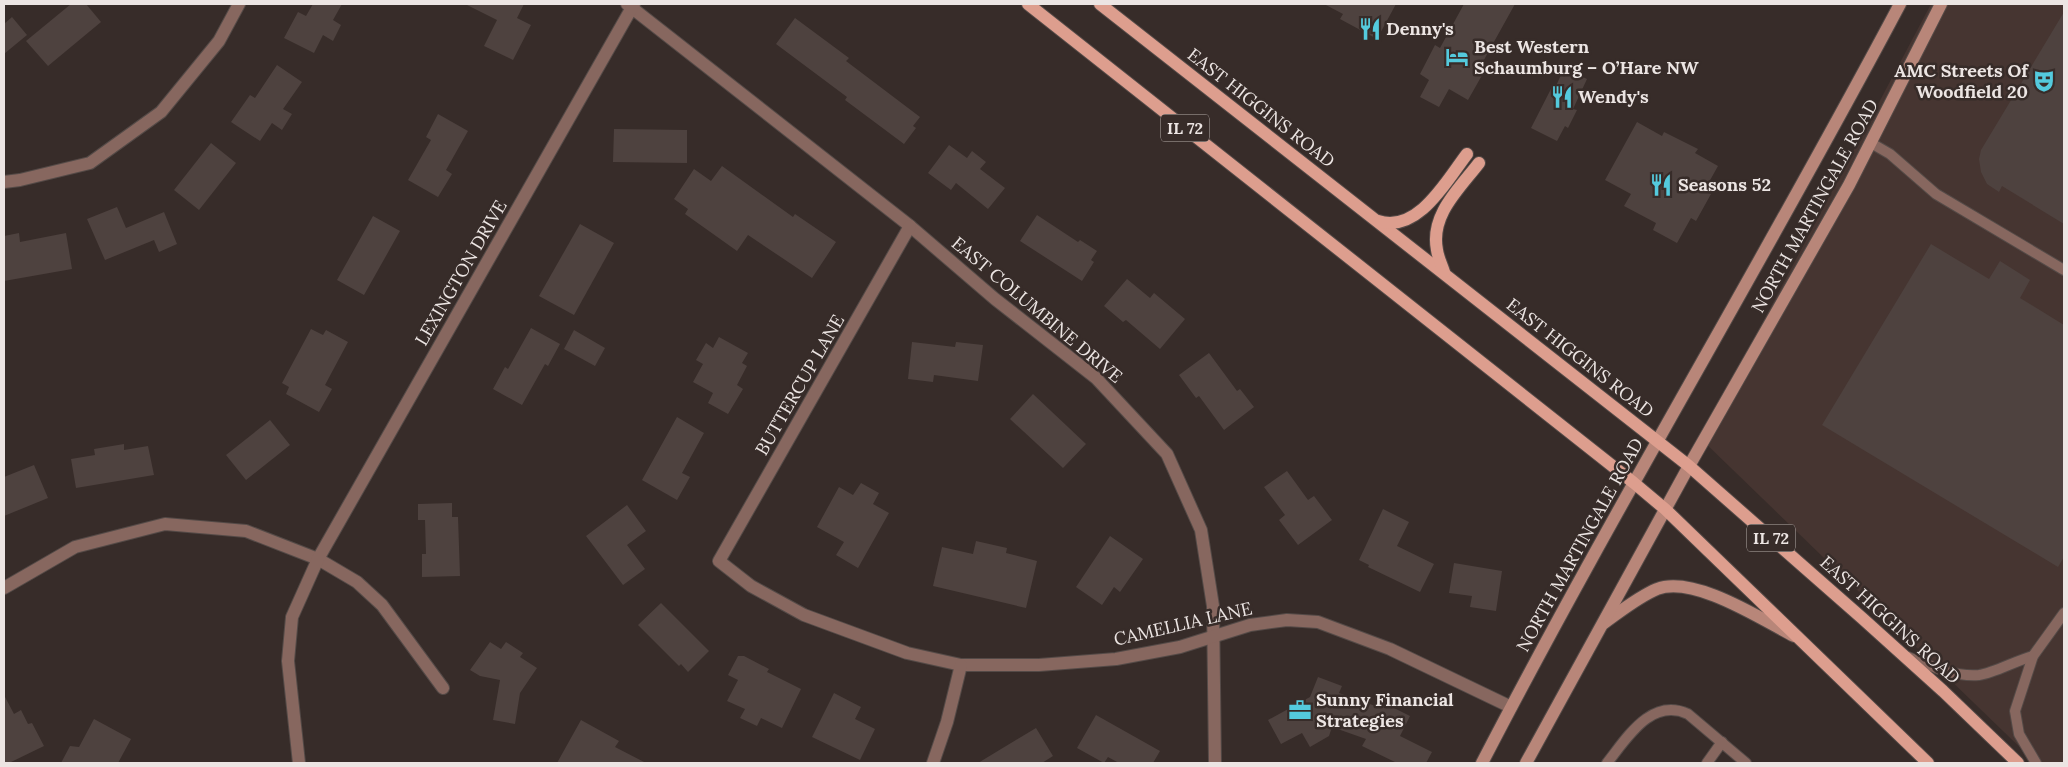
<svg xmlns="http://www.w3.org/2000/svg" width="2068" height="767" font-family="Lora,serif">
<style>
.built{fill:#463531}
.building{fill:#4e423f}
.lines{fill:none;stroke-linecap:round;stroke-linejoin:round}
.lane-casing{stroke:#544a47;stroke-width:12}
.street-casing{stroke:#544a47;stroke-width:14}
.secondary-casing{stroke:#544a47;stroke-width:14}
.primary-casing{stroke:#544a47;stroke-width:14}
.lane{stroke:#87675f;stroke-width:10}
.street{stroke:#87675f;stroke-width:12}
.secondary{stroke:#b88679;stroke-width:12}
.primary{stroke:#dd9e8e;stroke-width:12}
.labels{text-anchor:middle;stroke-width:5;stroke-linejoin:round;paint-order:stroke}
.shield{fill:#372c29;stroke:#b6aeab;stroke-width:1}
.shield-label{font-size:16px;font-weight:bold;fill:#ece5e3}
.poi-label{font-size:18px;font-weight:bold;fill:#ece5e3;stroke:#372c29;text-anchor:start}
.street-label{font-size:18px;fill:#ece5e3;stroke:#372c29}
</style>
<rect width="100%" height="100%" fill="#372c29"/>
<!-- built -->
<path class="built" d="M1931 4H2064V763H2036L1701 439Z"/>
<!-- building -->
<g class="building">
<path d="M71 4H86L101 22 48 66 26 41Z"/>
<path d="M313 4H342L333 20 341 25 333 41 323 35 314 53 284 38 298 12 306 16Z"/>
<path d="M465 4H524L517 18 531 25 513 60 484 46 497 20Z"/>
<path d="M1324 4H1396L1377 39 1340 19 1343 14Z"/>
<path d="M1464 4H1515L1480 67 1485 70 1468 100 1449 89 1439 107 1420 97 1429 80 1420 74 1435 45 1440 48Z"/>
<path d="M2064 12V224L2002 186 1999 192 1987 184 1981 172 1979 159 1981 150Z"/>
<path d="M12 17 27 35 4 54V24Z"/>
<path d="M795 18 849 58 846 61 920 117 913 126 916 128 904 144 845 100 847 97 776 44Z"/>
<path d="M277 65 302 82 283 109 292 114 282 130 272 123 260 141 231 122 250 95 255 98Z"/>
<path d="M1564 68 1587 79 1573 109 1577 110 1568 128 1565 126 1557 141 1531 128 1553 85 1556 86Z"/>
<path d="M438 114 468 131 446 170 452 174 438 197 408 180 431 140 426 137Z"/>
<path d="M1637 122 1662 136 1664 132 1698 149 1695 153 1718 166 1704 191 1711 194 1696 221 1691 218 1677 243 1653 230 1656 223 1624 206 1631 194 1605 180Z"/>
<path d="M614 129 687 130V163L613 162Z"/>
<path d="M211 143 236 163 199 210 174 190Z"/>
<path d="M949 145 967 158 972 151 986 162 980 169 1005 188 988 209 956 183 951 190 928 173Z"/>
<path d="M722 166 793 217 795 214 836 242 812 278 748 235 737 251 685 214 688 209 674 199 694 169 711 181Z"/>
<path d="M117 207 126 228 164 212 177 244 159 252 154 240 105 260 87 219Z"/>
<path d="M1037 215 1078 242 1080 240 1097 251 1091 260 1094 262 1082 281 1020 241Z"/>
<path d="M373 216 400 231 364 295 337 280Z"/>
<path d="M580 224 614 243 574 315 539 296Z"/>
<path d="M19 233 20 242 66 233 72 269 4 281V236Z"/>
<path d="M1931 244 1989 279 2000 261 2030 280 2020 298 2064 325V557L2058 567 1822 425Z"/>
<path d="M1127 279 1150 298 1154 293 1185 319 1160 349 1126 320 1123 322 1104 306Z"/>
<path d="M531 328 560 344 548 366 545 364 522 405 493 389 505 367 508 369Z"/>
<path d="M311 329 323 335 326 330 348 342 325 385 332 389 319 412 286 394 289 387 282 383Z"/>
<path d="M574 330 605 348 595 366 564 349Z"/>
<path d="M719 337 748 353 742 363 747 366 737 385 743 389 728 414 708 403 713 393 693 382 703 364 696 360 706 343 713 348Z"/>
<path d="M912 342 955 347 956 342 983 345 978 381 934 375 933 382 908 379Z"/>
<path d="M1209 353 1237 391 1240 389 1254 407 1224 430 1199 396 1196 398 1179 375Z"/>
<path d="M1033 394 1086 444 1063 468 1010 419Z"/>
<path d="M677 417 704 433 682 473 690 477 677 500 642 480Z"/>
<path d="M270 420 290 445 246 480 226 455Z"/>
<path d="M124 444V450L148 446 154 475 76 488 71 459 95 455 94 449Z"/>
<path d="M34 465 48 498 4 516V477Z"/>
<path d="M1287 471 1308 500 1314 496 1332 520 1298 545 1279 520 1285 515 1264 487Z"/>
<path d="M861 483 879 493 873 504 889 513 858 568 836 555 844 542 817 527 839 487 853 495Z"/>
<path d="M452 503V517H458L460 576 422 577V554H426L425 520H418V504Z"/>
<path d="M627 505 646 531 627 545 645 569 623 585 586 536Z"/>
<path d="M1383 509 1409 522 1397 546 1434 564 1420 592 1368 567 1369 565 1359 560Z"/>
<path d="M1110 536 1143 559 1120 592 1114 587 1102 605 1076 587Z"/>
<path d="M976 541 1007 548 1006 553 1037 561 1026 608 933 586 942 547 973 554Z"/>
<path d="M1454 563 1502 571 1496 611 1470 607 1472 596 1449 593Z"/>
<path d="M661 603 709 651 688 672 681 664 679 666 638 625Z"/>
<path d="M490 642 501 649 506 642 523 653 520 657 537 668 520 693 515 724 493 720 500 680 480 676 470 670Z"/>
<path d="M738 656H744L769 669 767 672 801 689 782 728 761 718 757 726 740 718 745 709 727 701 738 680 728 675Z"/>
<path d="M1318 677 1342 686 1339 693 1381 708 1384 703 1410 716 1400 736 1432 752 1426 763H1397L1362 746 1366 739 1332 727 1329 736 1310 747 1302 733 1281 744 1268 720 1310 697Z"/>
<path d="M834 693 861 707 855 719 875 729 860 760 812 737Z"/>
<path d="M4 695 14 714 21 710 28 724 32 723 44 746 9 763H4Z"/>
<path d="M1096 715 1160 751 1153 763H1119L1108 757 1104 763 1077 748Z"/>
<path d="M94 719 131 739 118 763H61L70 746 79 747Z"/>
<path d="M581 720 619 741 615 747 646 763H557Z"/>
<path d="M1036 728 1053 756 1042 763H978Z"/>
</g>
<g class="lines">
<defs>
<g id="lane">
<path d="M1871 143 1890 154 1936 194 2064 270"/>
<path d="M1908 657C1930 666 1954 677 1979 675 1994 673 2017 660 2033 656"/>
<path d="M1607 763C1627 738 1651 697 1688 714L1746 763"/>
<path d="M1707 763 1722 742"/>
<path d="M2036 763 2019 734 2015 711 2033 656 2064 613"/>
</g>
<g id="street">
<path d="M627 4 910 226 995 299 1096 378 1167 454 1201 530 1213 606 1215 763"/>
<path d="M4 182 20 180 90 163 161 112 219 41 239 4"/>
<path d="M910 226 719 561 751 586 804 615 907 653 961 665H1039L1116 659 1180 647 1250 625 1287 620 1318 622 1390 649 1511 707"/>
<path d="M4 588 75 547 165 524 246 531 318 559 357 582 382 605 443 688"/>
<path d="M299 763 288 661 292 617 318 559 634 4"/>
<path d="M933 763 947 722 961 665"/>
</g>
<g id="secondary">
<path d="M1604 623C1621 611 1638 597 1657 589 1694 575 1761 619 1794 636"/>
<path d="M1482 763C1615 506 1765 259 1900 4"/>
<path d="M1526 763 1689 466 1849 185 1941 4"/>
</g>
<g id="primary">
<path d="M1028 4 1634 483 1665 509 1928 763"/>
<path d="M1100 4 1689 466 1862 618 1943 691 2018 763"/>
<path d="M1378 221C1418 234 1447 180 1467 154"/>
<path d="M1444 272C1442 265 1438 258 1437 250 1430 215 1459 189 1479 163"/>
</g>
</defs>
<!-- lane casing -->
<use href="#lane" class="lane-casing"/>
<!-- street casing -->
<use href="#street" class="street-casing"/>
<!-- secondary casing -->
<use href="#secondary" class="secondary-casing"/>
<!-- primary casing -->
<use href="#primary" class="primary-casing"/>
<!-- lane -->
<use href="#lane" class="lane"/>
<!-- street -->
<use href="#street" class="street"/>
<!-- secondary -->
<use href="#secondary" class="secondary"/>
<!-- primary -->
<use href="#primary" class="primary"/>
</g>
<!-- icons -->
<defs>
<symbol id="restaurant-bare" viewBox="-9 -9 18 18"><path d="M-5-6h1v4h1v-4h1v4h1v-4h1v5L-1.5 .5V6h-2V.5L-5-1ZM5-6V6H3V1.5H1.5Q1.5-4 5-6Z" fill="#54cadd" stroke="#372c29" stroke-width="2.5" paint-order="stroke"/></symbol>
<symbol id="hotel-bare" viewBox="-9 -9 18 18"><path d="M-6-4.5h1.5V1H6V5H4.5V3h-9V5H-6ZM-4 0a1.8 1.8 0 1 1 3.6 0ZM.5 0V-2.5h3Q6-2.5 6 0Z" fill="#54cadd" stroke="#372c29" stroke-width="2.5" paint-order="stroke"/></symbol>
<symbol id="theatre-bare" viewBox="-9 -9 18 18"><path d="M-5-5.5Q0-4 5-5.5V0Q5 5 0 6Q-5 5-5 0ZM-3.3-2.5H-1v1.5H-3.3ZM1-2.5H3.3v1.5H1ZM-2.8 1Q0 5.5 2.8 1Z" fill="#54cadd" stroke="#372c29" stroke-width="2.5" paint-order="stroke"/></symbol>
<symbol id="office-bare" viewBox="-9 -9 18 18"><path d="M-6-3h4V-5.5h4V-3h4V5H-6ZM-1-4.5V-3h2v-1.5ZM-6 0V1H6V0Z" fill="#54cadd" stroke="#372c29" stroke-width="2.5" paint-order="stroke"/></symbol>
</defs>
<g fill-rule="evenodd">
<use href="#restaurant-bare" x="1354" y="13" width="32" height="32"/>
<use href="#hotel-bare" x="1441" y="41" width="32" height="32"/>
<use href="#theatre-bare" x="2028" y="65" width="32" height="32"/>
<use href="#restaurant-bare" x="1546" y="81" width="32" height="32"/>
<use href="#restaurant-bare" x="1645" y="169" width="32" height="32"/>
<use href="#office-bare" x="1284" y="694" width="32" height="32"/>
</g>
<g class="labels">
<!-- shield labels -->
<g class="shield">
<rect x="1161" y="114.5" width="48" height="27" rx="4"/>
<rect x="1747" y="524.5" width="48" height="27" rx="4"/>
</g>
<g class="shield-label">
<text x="1185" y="134">IL 72</text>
<text x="1771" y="544">IL 72</text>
</g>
<!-- poi labels -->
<g class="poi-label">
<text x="1386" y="35">Denny's</text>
<text x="1474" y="53">Best Western<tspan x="1474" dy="21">Schaumburg – O’Hare NW</tspan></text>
<text x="2028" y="77" text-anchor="end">AMC Streets Of<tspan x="2028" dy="21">Woodfield 20</tspan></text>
<text x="1578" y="103">Wendy's</text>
<text x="1678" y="191">Seasons 52</text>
<text x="1316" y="706">Sunny Financial<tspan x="1316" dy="21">Strategies</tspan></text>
</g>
<!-- street labels -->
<g class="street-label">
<text transform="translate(1261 108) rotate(38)" y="6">EAST HIGGINS ROAD</text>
<text transform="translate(1815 206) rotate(-61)" y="6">NORTH MARTINGALE ROAD</text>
<text transform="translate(461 273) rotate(-60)" y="6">LEXINGTON DRIVE</text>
<text transform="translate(1037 310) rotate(40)" y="6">EAST COLUMBINE DRIVE</text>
<text transform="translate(1580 358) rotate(38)" y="6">EAST HIGGINS ROAD</text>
<text transform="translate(800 385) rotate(-60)" y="6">BUTTERCUP LANE</text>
<text transform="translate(1580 545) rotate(-61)" y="6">NORTH MARTINGALE ROAD</text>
<text transform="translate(1890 620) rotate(42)" y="6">EAST HIGGINS ROAD</text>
<text transform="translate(1183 624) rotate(-13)" y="6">CAMELLIA LANE</text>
</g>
</g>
<!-- border -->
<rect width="2068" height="767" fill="none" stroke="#ece5e3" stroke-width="10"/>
</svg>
